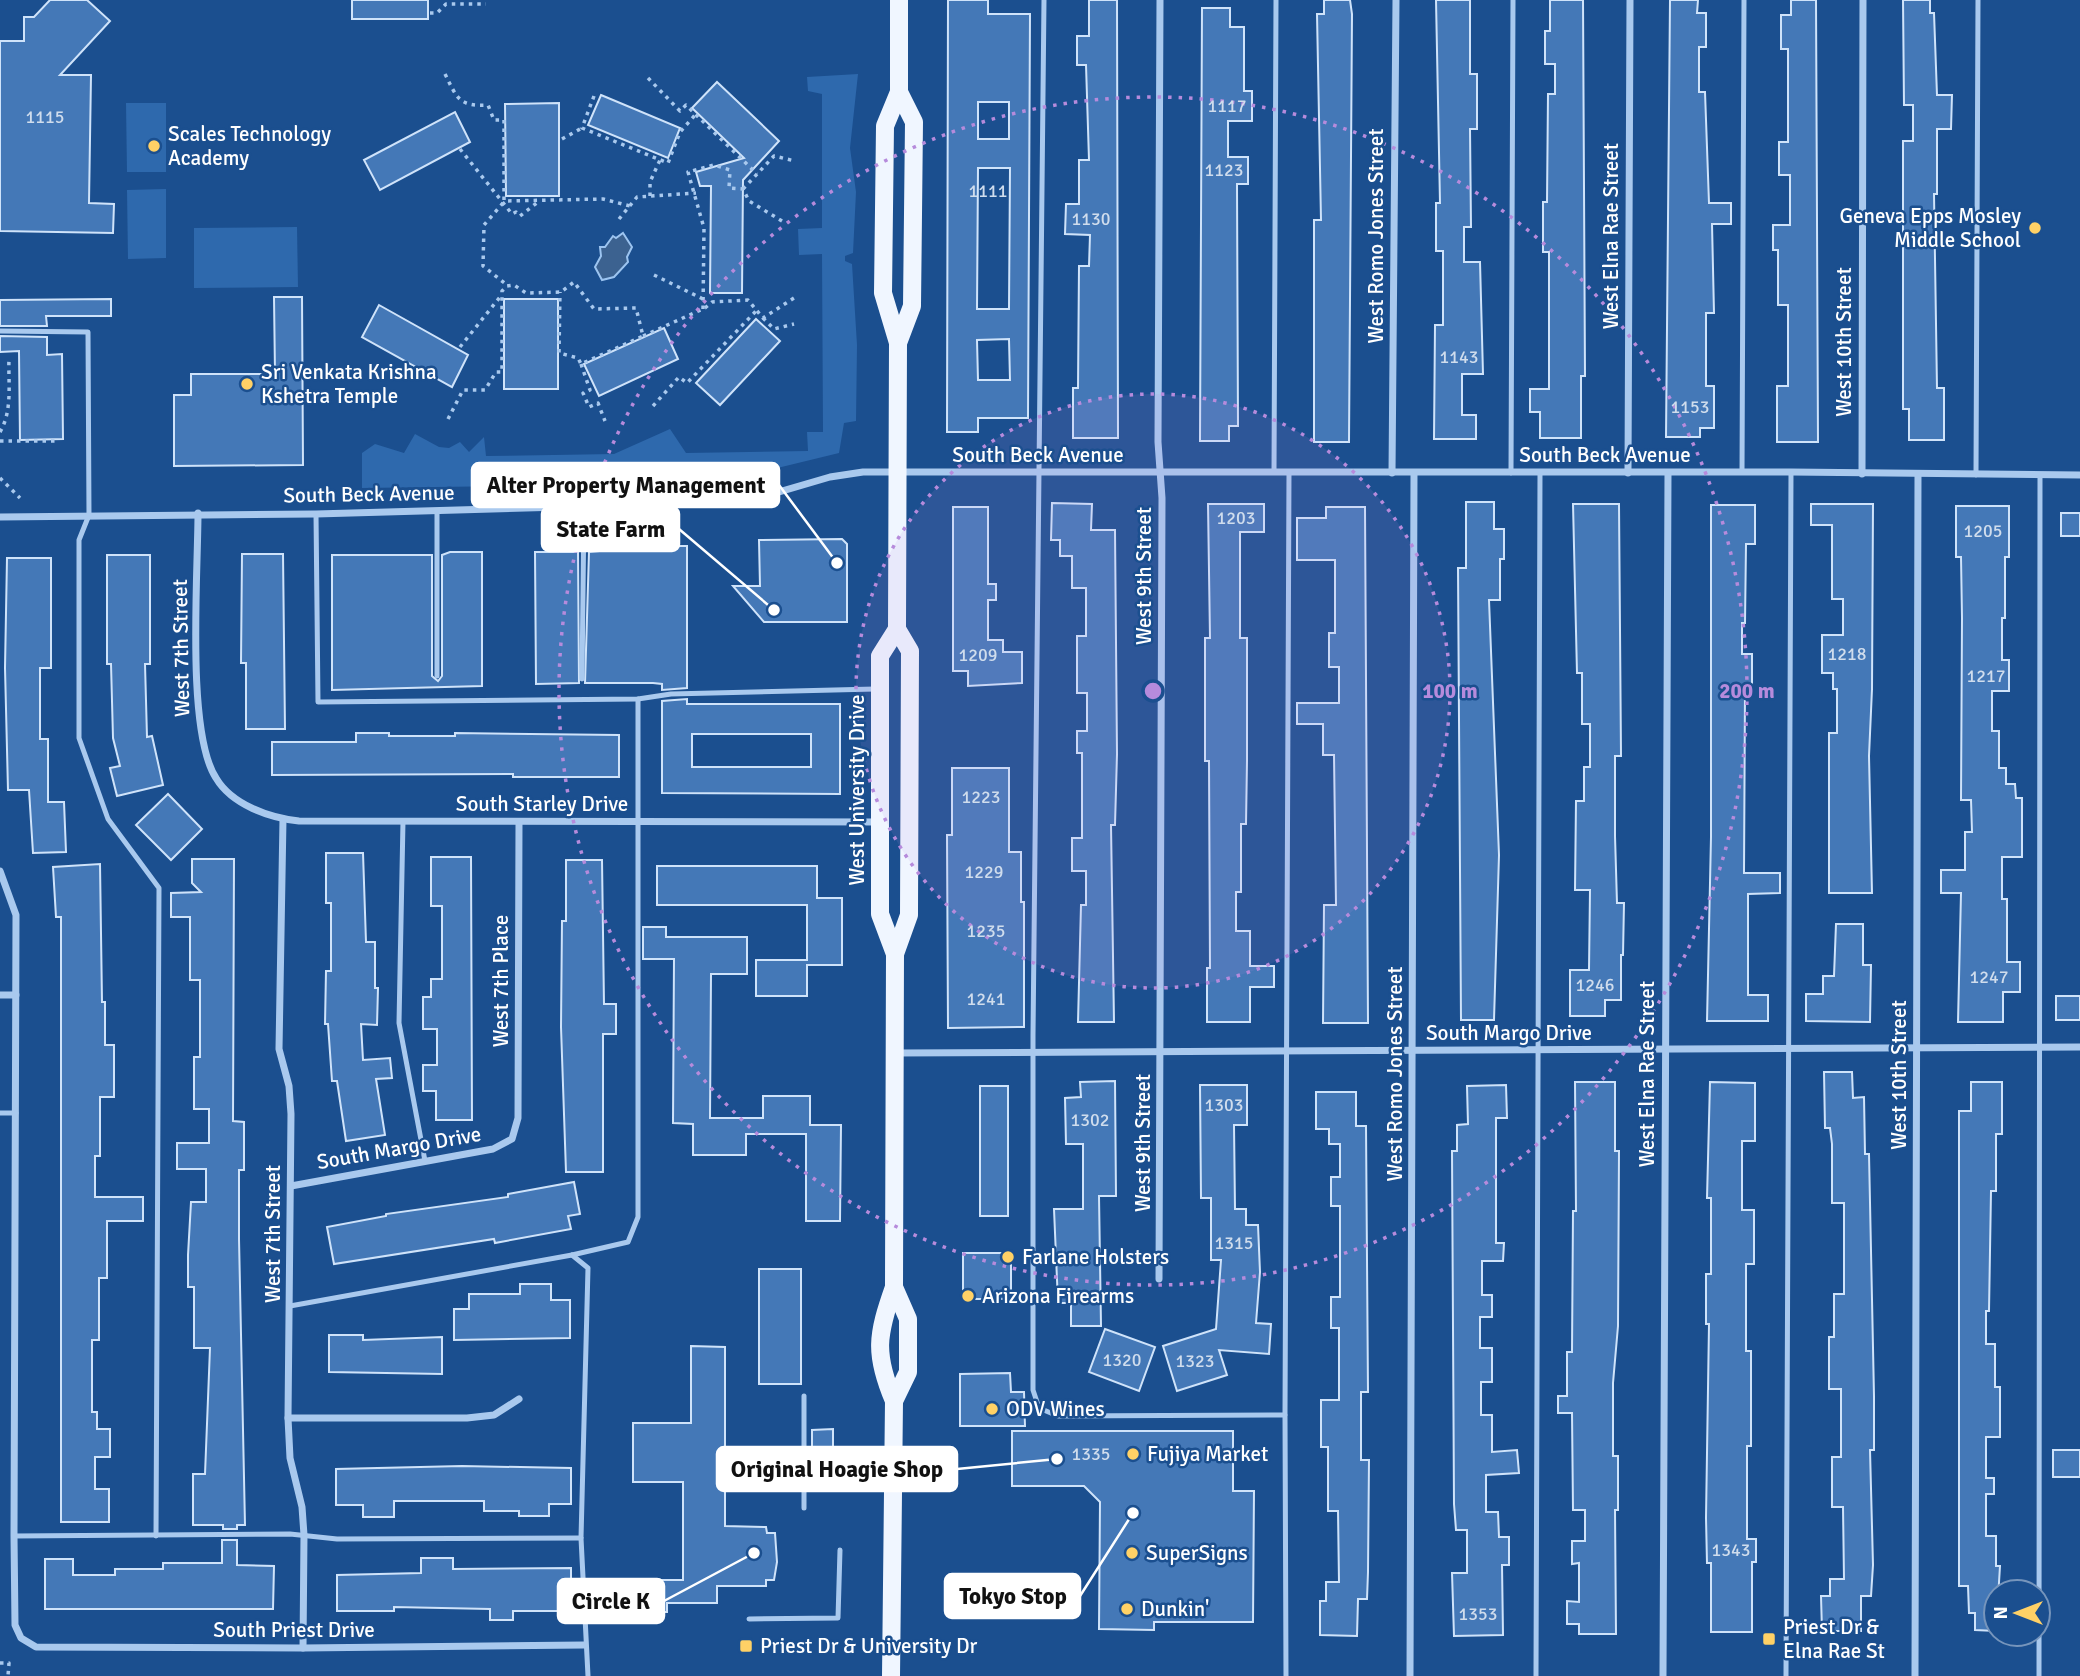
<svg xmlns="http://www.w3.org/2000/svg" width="2080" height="1676" font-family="Signika,sans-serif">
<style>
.green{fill:#2e69ad}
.water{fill:#3c6290;stroke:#9cc4f0;stroke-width:2}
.building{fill:#4478b7;stroke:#cfe3fa;stroke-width:2;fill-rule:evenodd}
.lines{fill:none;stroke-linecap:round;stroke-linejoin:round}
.path{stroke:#a9c9ee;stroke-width:3.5;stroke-dasharray:3.5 5;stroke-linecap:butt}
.service{stroke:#a9c9ee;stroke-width:5}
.minor{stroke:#a9c9ee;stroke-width:7}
.primary{stroke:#f0f6ff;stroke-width:18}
.ring{fill:none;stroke:#b68bdc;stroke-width:3.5;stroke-dasharray:3.5 7}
.poi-dot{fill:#ffd166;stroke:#1b4f8f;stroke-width:2.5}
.labels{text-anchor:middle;stroke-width:5;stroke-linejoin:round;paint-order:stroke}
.number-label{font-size:18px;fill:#d0dded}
.poi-label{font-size:21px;fill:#fff;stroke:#1b4f8f;text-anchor:start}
.street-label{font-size:21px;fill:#fff;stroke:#1b4f8f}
.centre{fill:#b68bdc;stroke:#1b4f8f;stroke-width:3.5}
.ring-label{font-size:21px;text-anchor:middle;font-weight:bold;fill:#b68bdc;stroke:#1b4f8f;stroke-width:5;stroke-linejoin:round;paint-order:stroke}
.leader{fill:none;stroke:#fff;stroke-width:2.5}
.callout-dot{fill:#fff;stroke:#1b4f8f;stroke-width:2.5}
.callout{fill:#fff;stroke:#fff;stroke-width:2.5}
.callout-label{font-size:23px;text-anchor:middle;font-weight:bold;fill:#111}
</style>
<rect width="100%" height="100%" fill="#1b4f8f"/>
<!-- green -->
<g class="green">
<path d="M858 74 850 148 856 192 853 253 845 256V261L852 264 857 345 856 421 844 423 839 453 716 483 362 488V453L375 444 404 453 415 434 439 447 449 448 460 442 469 452 484 437 486 456 614 454 670 429 686 453 808 451 807 432H823L822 254 799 255 798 229 822 228V94L808 91 807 77Z"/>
<path d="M126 103H166V172H127Z"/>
<path d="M166 189V258L128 259 127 190Z"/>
<path d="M297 227 298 287 194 288V228Z"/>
</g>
<!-- water -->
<path class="water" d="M623 233 632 247 627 257 628 262 614 277 602 280 595 267 601 256 600 247H605L613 236 616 238Z"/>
<!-- building -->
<g class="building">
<path d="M50 0H87L110 21 60 75H91L89 203 114 204 113 233 0 231V41H24V17H34Z"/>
<rect x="352" y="0" width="76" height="19"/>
<path d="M948 0H988V14H1030L1028 418H978V432H947ZM978 102H1009V139H978ZM978 168H1010L1009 309H977ZM1009 339 1010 380H978L977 340Z"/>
<path d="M1089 0H1117L1118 438H1073V388H1078L1079 266H1089L1090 235 1065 234 1066 204H1079V160H1089L1086 65H1077V36H1089Z"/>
<path d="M1324 0H1350L1352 14 1349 442H1314V220H1321L1317 14H1324Z"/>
<path d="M1436 0H1470V74H1477V129H1470L1471 227H1464V262H1480L1483 374H1462V415H1476V439H1434L1435 325H1443V251H1436V203H1440Z"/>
<path d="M1550 0H1583L1585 376H1581V438H1540V412H1530V389H1549V252H1543V202H1547L1548 94H1555V64H1545V31H1550Z"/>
<path d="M1670 0H1698L1697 13H1706V47H1699V92H1705L1709 203H1731V224H1712L1714 313H1706V386H1714V428H1700V437H1666Z"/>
<path d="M1791 0H1816L1818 442H1777V386H1788V305H1778V250H1773V225H1790V175H1779V142H1788V49H1781V15H1791Z"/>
<path d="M1903 0H1930V13H1934L1937 95H1952L1951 129H1937V194H1934L1937 388H1944V440H1909V409H1903V141H1913V105H1904Z"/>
<path d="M1202 8H1230V27H1244V91H1252V121H1228V157H1248V184H1237L1238 426H1229V441H1200Z"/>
<path d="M717 82 779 141 743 180 742 293H710L711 186H700L696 172 744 158 692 108Z"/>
<path d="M601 95 680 128 668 158 588 125Z"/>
<path d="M559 103V196H506L505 104Z"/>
<path d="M455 112 470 142 380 190 364 160Z"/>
<path d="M274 297H302L303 465 174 466V395H191V374H275Z"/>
<path d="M111 299V316H46L47 326H0V300Z"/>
<rect x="504" y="299" width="54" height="90"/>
<path d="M379 305 468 355 452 387 362 337Z"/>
<path d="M756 319 780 341 720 405 696 383Z"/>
<path d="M664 328 678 359 599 396 584 364Z"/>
<path d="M0 336 47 337V355L62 354 63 439 20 440 19 351 0 352Z"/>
<path d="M1466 502H1494V529H1504V559H1500V600H1489L1499 855 1494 1020H1461L1458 568H1466Z"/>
<path d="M1052 503 1092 504 1091 530H1115L1117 754 1115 825H1111L1114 1022H1078L1081 905H1086V871H1072V838H1082V753H1077V731H1087V693H1077V636H1086V588H1072V556H1060V540H1051Z"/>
<path d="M1208 504H1264V532H1240V638H1247V761L1246 824H1241V892H1236V931H1250V966H1274V987H1250V1022H1207V968H1210L1209 761H1205V638H1210Z"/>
<path d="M1573 504H1619L1621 756H1615V836L1617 903H1624L1623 955H1621V1000H1605V1016H1570V970H1589L1590 890H1575L1576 801H1584V767H1590V724H1582V673H1577Z"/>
<path d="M1811 504H1873L1872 689 1869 756 1872 893H1829V733H1837V689H1833V673H1822V635H1843V599H1832V525H1811Z"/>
<path d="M1711 505H1755V544H1746L1745 623H1742V654H1752V690H1745L1744 873H1780V893L1748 894V995H1768V1021H1707L1711 837Z"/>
<path d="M1956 506H2009V557H2005V618H2002V660H2009V691H1992V731H1999V768H2006V784H2015L2016 798H2022V857H2002V899H2007V962H2020V992H2003V1022H1958L1961 893H1941V870H1965V832H1972L1971 800H1961L1962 618 1961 557H1956Z"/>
<path d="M953 507H988V584H996V600H988V640H1003V652H1022V683L968 686V671H953Z"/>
<path d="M1326 507H1365L1368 1023H1323L1324 905H1336L1334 755H1323V724H1297V703H1339V667H1329V633H1335V560H1297V518H1326Z"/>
<rect x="2061" y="513" width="19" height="23"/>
<path d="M842 539 847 544V622H764L733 586H760L759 540Z"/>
<path d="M653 546H687V688L662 690V684L653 683H585L589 552Z"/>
<path d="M450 552H482V686L332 690V555H432V676L438 681 442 676V555Z"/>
<path d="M535 552H578L579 683 536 684Z"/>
<path d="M242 554H283L285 729H246V663H241Z"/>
<path d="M107 555H150V664H145L147 737 152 736 163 785 117 796 110 768 120 766 113 738 111 664H107Z"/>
<path d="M7 558H51V668H40V739H48V802H64L66 852 33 853 29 790H8L5 668Z"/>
<path d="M687 699V704H840V794L662 793V701ZM692 734H811V767H692Z"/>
<path d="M356 733H389V736H455V733L619 735V777H513V774L272 775V742H356Z"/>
<path d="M952 768H1009V852H1021V902H1024V1027L948 1028 947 835H952Z"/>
<path d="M168 794 202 829 171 860 136 825Z"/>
<path d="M326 853H363L366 942H375V988H378L377 1025 361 1024 363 1060 390 1058 392 1078 376 1079 385 1135 346 1141 337 1081H332L328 1024H325L326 971H331V903H326Z"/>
<path d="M431 857H471L472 1120H436V1091H423V1065H437V1029H423V997H431V979H442V906H431Z"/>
<path d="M192 859H234L233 1121 244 1122V1170H239V1239L245 1525H237V1529H223V1525H193V1474H205L210 1348H194V1287H188V1255L191 1202H206V1169H177V1143H209V1109H194V1057H200V980H190V917H171V893L201 892 192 883Z"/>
<path d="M566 860H602L604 1004H616V1034H603V1172H566L561 1027 562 921H566Z"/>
<path d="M100 864 102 1002H105V1045H114V1097H100V1156H95V1197H143V1221H107V1278H99V1340H92V1412H97V1429H110V1457H95V1489H109V1522H61V917H56L53 867Z"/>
<path d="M657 866H817V898H842V965H807V996H756V960H807V905H657Z"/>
<path d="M1836 924H1863V965H1871L1870 1022 1806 1021V994H1823V976H1834Z"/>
<path d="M643 927H666V937H747V974H711L710 1118H763V1096H810V1125H841L840 1221H806V1134H746V1155H693V1124L673 1123 674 959H643Z"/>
<rect x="2056" y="996" width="24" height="24"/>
<path d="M1824 1072H1852L1853 1098 1864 1097 1865 1154H1869L1874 1396V1450H1870L1873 1565 1871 1596H1861V1631H1822L1821 1596H1830V1579H1844L1843 1507H1832V1457H1841V1389H1829V1337H1834V1294H1844V1203H1832V1144L1830 1128H1825Z"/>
<path d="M1115 1081 1116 1196H1099L1101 1326H1071V1303H1058L1054 1209H1083V1144H1066L1065 1098 1081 1097 1080 1082Z"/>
<path d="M1575 1082H1615V1151H1619L1618 1326 1613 1383V1456H1618V1510H1615L1616 1634H1579V1624H1567V1601L1579 1602V1563L1572 1564V1541H1585V1510H1573L1572 1413H1558V1396H1567V1352H1572L1573 1211H1576Z"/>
<path d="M1710 1082 1755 1083V1141H1742V1210H1754V1264H1746V1351H1751V1446H1747V1539H1756V1562H1752V1632H1711V1563H1707L1706 1518 1709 1324H1706V1274H1711V1198H1707Z"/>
<path d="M1971 1082H2002V1134H1996V1191H1991L1989 1311H1986V1344H1995V1387H2000V1437H1986V1478H1994V1494H1986V1536H1996V1566H2000L1996 1631 1975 1630V1613H1969L1968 1586H1959V1111H1971Z"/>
<path d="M1200 1085H1247V1125H1234L1235 1209H1246V1225H1258L1260 1272 1256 1323 1271 1324 1269 1354 1219 1350 1227 1375 1177 1391 1163 1346 1216 1329 1221 1260H1211V1198H1201Z"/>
<path d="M1506 1085 1507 1118H1496V1243H1504L1503 1261H1482V1295H1492V1317H1480V1348H1492V1382H1481V1415H1492V1452L1517 1450 1519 1473 1486 1475V1512H1498L1499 1537H1509V1565H1502L1503 1635 1454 1636 1452 1573H1467V1530H1456L1454 1504 1452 1151H1457V1125L1468 1124 1467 1086Z"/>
<rect x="980" y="1086" width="28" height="130"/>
<path d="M1316 1092H1356V1126H1366L1368 1392H1361V1460H1369L1368 1572 1367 1599H1358L1357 1636 1320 1635V1601H1326V1582H1339L1338 1511H1328V1447H1321V1400H1339V1328H1331V1297H1340V1206H1331V1177H1340V1144H1329V1129H1316Z"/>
<path d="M574 1182 580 1214 568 1216 571 1229 495 1243 494 1239 334 1264 327 1227 386 1216V1214L508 1197V1194Z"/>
<rect x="963" y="1253" width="48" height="46"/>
<rect x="759" y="1269" width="42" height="115"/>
<path d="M520 1284H551V1300H570V1338L454 1340V1309H469V1294H520Z"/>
<path d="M1105 1329 1155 1347 1139 1391 1089 1372Z"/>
<path d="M329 1335H363V1340L442 1337V1374L329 1372Z"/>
<path d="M691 1346 725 1347V1526L766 1527 767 1533H775L777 1562 774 1580H766V1586H717V1603H667V1612H615V1580H683V1482H633V1423H691Z"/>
<path d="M1010 1373 1011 1392H1024L1025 1426H960V1374Z"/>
<path d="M833 1429V1455H844L845 1481H812V1430Z"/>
<path d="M1012 1431H1233V1491H1254L1253 1622H1154V1630L1099 1629 1100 1502 1084 1486H1012Z"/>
<rect x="2053" y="1450" width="27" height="27"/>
<path d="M462 1466 571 1468V1504H549V1516H519V1511H484V1501H394V1517H363V1505H336V1469Z"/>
<path d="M222 1540H237V1565L274 1566 273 1609H45V1559H73V1575H115V1569H163V1563H222Z"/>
<path d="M421 1558H453V1569L571 1568V1611H513V1620H490V1609L394 1607V1611H337V1575L421 1573Z"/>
</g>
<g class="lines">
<!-- path -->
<g class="path">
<path d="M430 13H437L446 4H486"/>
<path d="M445 74C457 98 459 107 488 105L494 120H504V201L603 199 630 206"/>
<path d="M648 78 680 111 686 105 757 174"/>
<path d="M594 96 582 128 668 163 680 132 696 114"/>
<path d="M562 139 582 128"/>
<path d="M460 149 512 214 516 212 520 216 538 202"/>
<path d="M743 189 774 156 795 161"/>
<path d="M650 196V182L660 160"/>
<path d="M503 203 484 225 483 266 507 285"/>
<path d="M619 219 637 197 696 193"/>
<path d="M654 275 703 299"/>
<path d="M703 309 704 228 688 172 714 165 730 170 729 188 743 189 749 201 782 221"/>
<path d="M763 318 774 329 794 324"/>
<path d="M643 336 705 308 712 302 748 300 763 318 794 298"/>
<path d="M460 347 500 297"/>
<path d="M581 364 590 390 583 393 589 407 598 403 605 421"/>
<path d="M653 406 679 377 687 383 757 310"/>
<path d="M448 419 463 390H485L496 372H502V291L507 286 514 285 526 293 560 292H561L574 282 594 309 636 308 643 336 581 364 578 358 559 353 560 292"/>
<path d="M0 432C13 410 8 382 9 358"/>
<path d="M0 441H59"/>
<path d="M0 478 20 498"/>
<path d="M0 1663H9L8 1676"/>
</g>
<!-- service -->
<g class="service">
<path d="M1044 0 1033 1035V1390L1039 1408 1058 1416 1285 1415"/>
<path d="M0 331 88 332 89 515 79 540V738L108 819 159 888 156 1536"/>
<path d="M1274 472 1276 0"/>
<path d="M1742 472 1744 0"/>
<path d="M1511 473 1513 0"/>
<path d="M1976 475 1978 0"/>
<path d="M437 511V676"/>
<path d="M316 514 318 702 638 699 671 694 875 689"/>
<path d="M582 679 584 507"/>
<path d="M403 821 399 1023 425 1161"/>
<path d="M0 1113H16"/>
<path d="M572 1255 588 1268 581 1538 588 1676"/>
<path d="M290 1306 572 1255 628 1242 638 1217V699"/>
<path d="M804 1396V1508"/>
<path d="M14 1536 290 1534 337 1539 581 1538"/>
<path d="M749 1619 838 1618 840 1550"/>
<path d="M1286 1676 1285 1415 1289 472"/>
<path d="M1536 1676 1540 473"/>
<path d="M1786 1676 1791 472"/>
<path d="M2039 1676 2040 475"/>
</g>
<!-- minor -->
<g class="minor">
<path d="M1392 473 1396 0"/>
<path d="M1628 473 1630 0"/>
<path d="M1862 474 1863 0"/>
<path d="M198 513C198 574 186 732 216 778 232 805 270 818 299 821L879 822"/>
<path d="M0 517 316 514 704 503 762 497 830 477 863 472H1791L2080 475"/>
<path d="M283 819 279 1049 289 1086 291 1114 288 1418 290 1458 302 1507 304 1535 303 1648"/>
<path d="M0 871 16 915 14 1536 15 1625 21 1638 36 1647 303 1648 584 1645"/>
<path d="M0 995H16"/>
<path d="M896 1053 2080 1047"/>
<path d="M291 1186 493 1149 512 1139 518 1118 519 823"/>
<path d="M1159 1279 1162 498 1158 442 1160 0"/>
<path d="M288 1418H467L494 1415 519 1399"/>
<path d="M1410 1676 1414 473"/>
<path d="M1663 1676 1668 473"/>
<path d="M1915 1676 1918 475"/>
</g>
<!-- primary -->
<g class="primary">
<path d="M898 343 912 306 914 122 899 92"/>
<path d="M895 954 880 914V656L897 629"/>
<path d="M894 1287 908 1319V1372L894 1401"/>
<path d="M891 1676 894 1401C874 1354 877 1335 894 1287L895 954 909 915 910 651 897 629 898 343 883 293 885 126 899 92V0"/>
</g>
</g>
<!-- distance rings -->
<circle cx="1153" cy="691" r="297" fill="#b68bdc" fill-opacity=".12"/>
<g class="ring">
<circle cx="1153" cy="691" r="297"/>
<circle cx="1153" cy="691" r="594"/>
</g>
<!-- markers -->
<g class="poi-dot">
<circle cx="154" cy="146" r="7"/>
<circle cx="2035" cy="228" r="7"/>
<circle cx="247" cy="384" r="7"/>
<circle cx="1008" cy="1257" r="7"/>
<circle cx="968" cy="1296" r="7"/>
<circle cx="992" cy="1409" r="7"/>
<circle cx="1133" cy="1454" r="7"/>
<circle cx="1132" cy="1553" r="7"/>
<circle cx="1127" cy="1609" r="7"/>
<rect x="1762" y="1632" width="14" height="14" rx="3.5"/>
<rect x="739" y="1639" width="14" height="14" rx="3.5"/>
</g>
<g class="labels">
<!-- number labels -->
<g class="number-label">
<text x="1227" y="112">1117</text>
<text x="45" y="123">1115</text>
<text x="1224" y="176">1123</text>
<text x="988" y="197">1111</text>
<text x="1091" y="225">1130</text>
<text x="1459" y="363">1143</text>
<text x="1690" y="413">1153</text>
<text x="1236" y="524">1203</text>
<text x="1983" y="537">1205</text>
<text x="1847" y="660">1218</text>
<text x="978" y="661">1209</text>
<text x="1986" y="682">1217</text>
<text x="981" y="803">1223</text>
<text x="984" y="878">1229</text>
<text x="986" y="937">1235</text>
<text x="1989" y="983">1247</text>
<text x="1595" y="991">1246</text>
<text x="986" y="1005">1241</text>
<text x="1224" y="1111">1303</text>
<text x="1090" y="1126">1302</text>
<text x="1234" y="1249">1315</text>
<text x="1122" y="1366">1320</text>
<text x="1195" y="1367">1323</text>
<text x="1091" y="1460">1335</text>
<text x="1731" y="1556">1343</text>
<text x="1478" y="1620">1353</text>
</g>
<!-- poi labels -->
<g class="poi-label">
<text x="168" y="141">Scales Technology<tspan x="168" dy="24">Academy</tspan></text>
<text x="2021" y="223" text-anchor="end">Geneva Epps Mosley<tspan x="2021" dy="24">Middle School</tspan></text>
<text x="261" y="379">Sri Venkata Krishna<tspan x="261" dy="24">Kshetra Temple</tspan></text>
<text x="1022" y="1264">Farlane Holsters</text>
<text x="982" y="1303">Arizona Firearms</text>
<text x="1006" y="1416">ODV Wines</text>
<text x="1147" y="1461">Fujiya Market</text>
<text x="1146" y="1560">SuperSigns</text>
<text x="1141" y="1616">Dunkin'</text>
<text x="1783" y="1634">Priest Dr &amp;<tspan x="1783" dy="24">Elna Rae St</tspan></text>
<text x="760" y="1653">Priest Dr &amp; University Dr</text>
</g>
<!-- street labels -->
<g class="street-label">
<text transform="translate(1376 236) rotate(-90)" y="7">West Romo Jones Street</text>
<text transform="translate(1611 236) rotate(-90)" y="7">West Elna Rae Street</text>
<text transform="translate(1844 342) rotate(-90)" y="7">West 10th Street</text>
<text x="1038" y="462">South Beck Avenue</text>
<text x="1605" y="462">South Beck Avenue</text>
<text transform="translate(369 494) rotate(-1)" y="7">South Beck Avenue</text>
<text transform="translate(1144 576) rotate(-90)" y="7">West 9th Street</text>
<text transform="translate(181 648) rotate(-91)" y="7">West 7th Street</text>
<text transform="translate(857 790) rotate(-90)" y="7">West University Drive</text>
<text x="542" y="811">South Starley Drive</text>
<text transform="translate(501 981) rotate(-90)" y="7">West 7th Place</text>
<text x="1509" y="1040">South Margo Drive</text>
<text transform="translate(1395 1074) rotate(-90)" y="7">West Romo Jones Street</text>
<text transform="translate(1647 1074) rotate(-90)" y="7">West Elna Rae Street</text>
<text transform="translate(1899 1075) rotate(-90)" y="7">West 10th Street</text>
<text transform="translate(1143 1143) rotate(-90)" y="7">West 9th Street</text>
<text transform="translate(399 1148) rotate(-10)" y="7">South Margo Drive</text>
<text transform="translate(273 1234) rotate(-90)" y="7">West 7th Street</text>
<text x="294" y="1637">South Priest Drive</text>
</g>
</g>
<circle cx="1153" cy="691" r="10" class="centre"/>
<g class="ring-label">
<text x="1450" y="698">100 m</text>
<text x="1747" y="698">200 m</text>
</g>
<!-- callouts -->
<path class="leader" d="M837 563L779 485M774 610L679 529M1057 1459L957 1469M1133 1513L1080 1596M754 1553L664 1601"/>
<g class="callout-dot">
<circle cx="837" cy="563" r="7"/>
<circle cx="774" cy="610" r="7"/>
<circle cx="1057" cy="1459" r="7"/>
<circle cx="1133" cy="1513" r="7"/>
<circle cx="754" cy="1553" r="7"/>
</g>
<g class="callout">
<rect x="472" y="463" width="307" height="44" rx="7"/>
<rect x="542" y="507" width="137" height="44" rx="7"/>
<rect x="717" y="1447" width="240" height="44" rx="7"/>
<rect x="945" y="1574" width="135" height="44" rx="7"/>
<rect x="558" y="1579" width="106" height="44" rx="7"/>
</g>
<g class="callout-label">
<text x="626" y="493">Alter Property Management</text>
<text x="611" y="537">State Farm</text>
<text x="837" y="1477">Original Hoagie Shop</text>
<text x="1013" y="1604">Tokyo Stop</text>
<text x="611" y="1609">Circle K</text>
</g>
<!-- north arrow -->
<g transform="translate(2017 1613) rotate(270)"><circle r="33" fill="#1b4f8f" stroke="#7695bc" stroke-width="2"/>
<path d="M0-5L12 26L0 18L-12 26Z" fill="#ffd166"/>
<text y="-10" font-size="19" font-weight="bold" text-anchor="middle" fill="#ffffff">N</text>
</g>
</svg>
